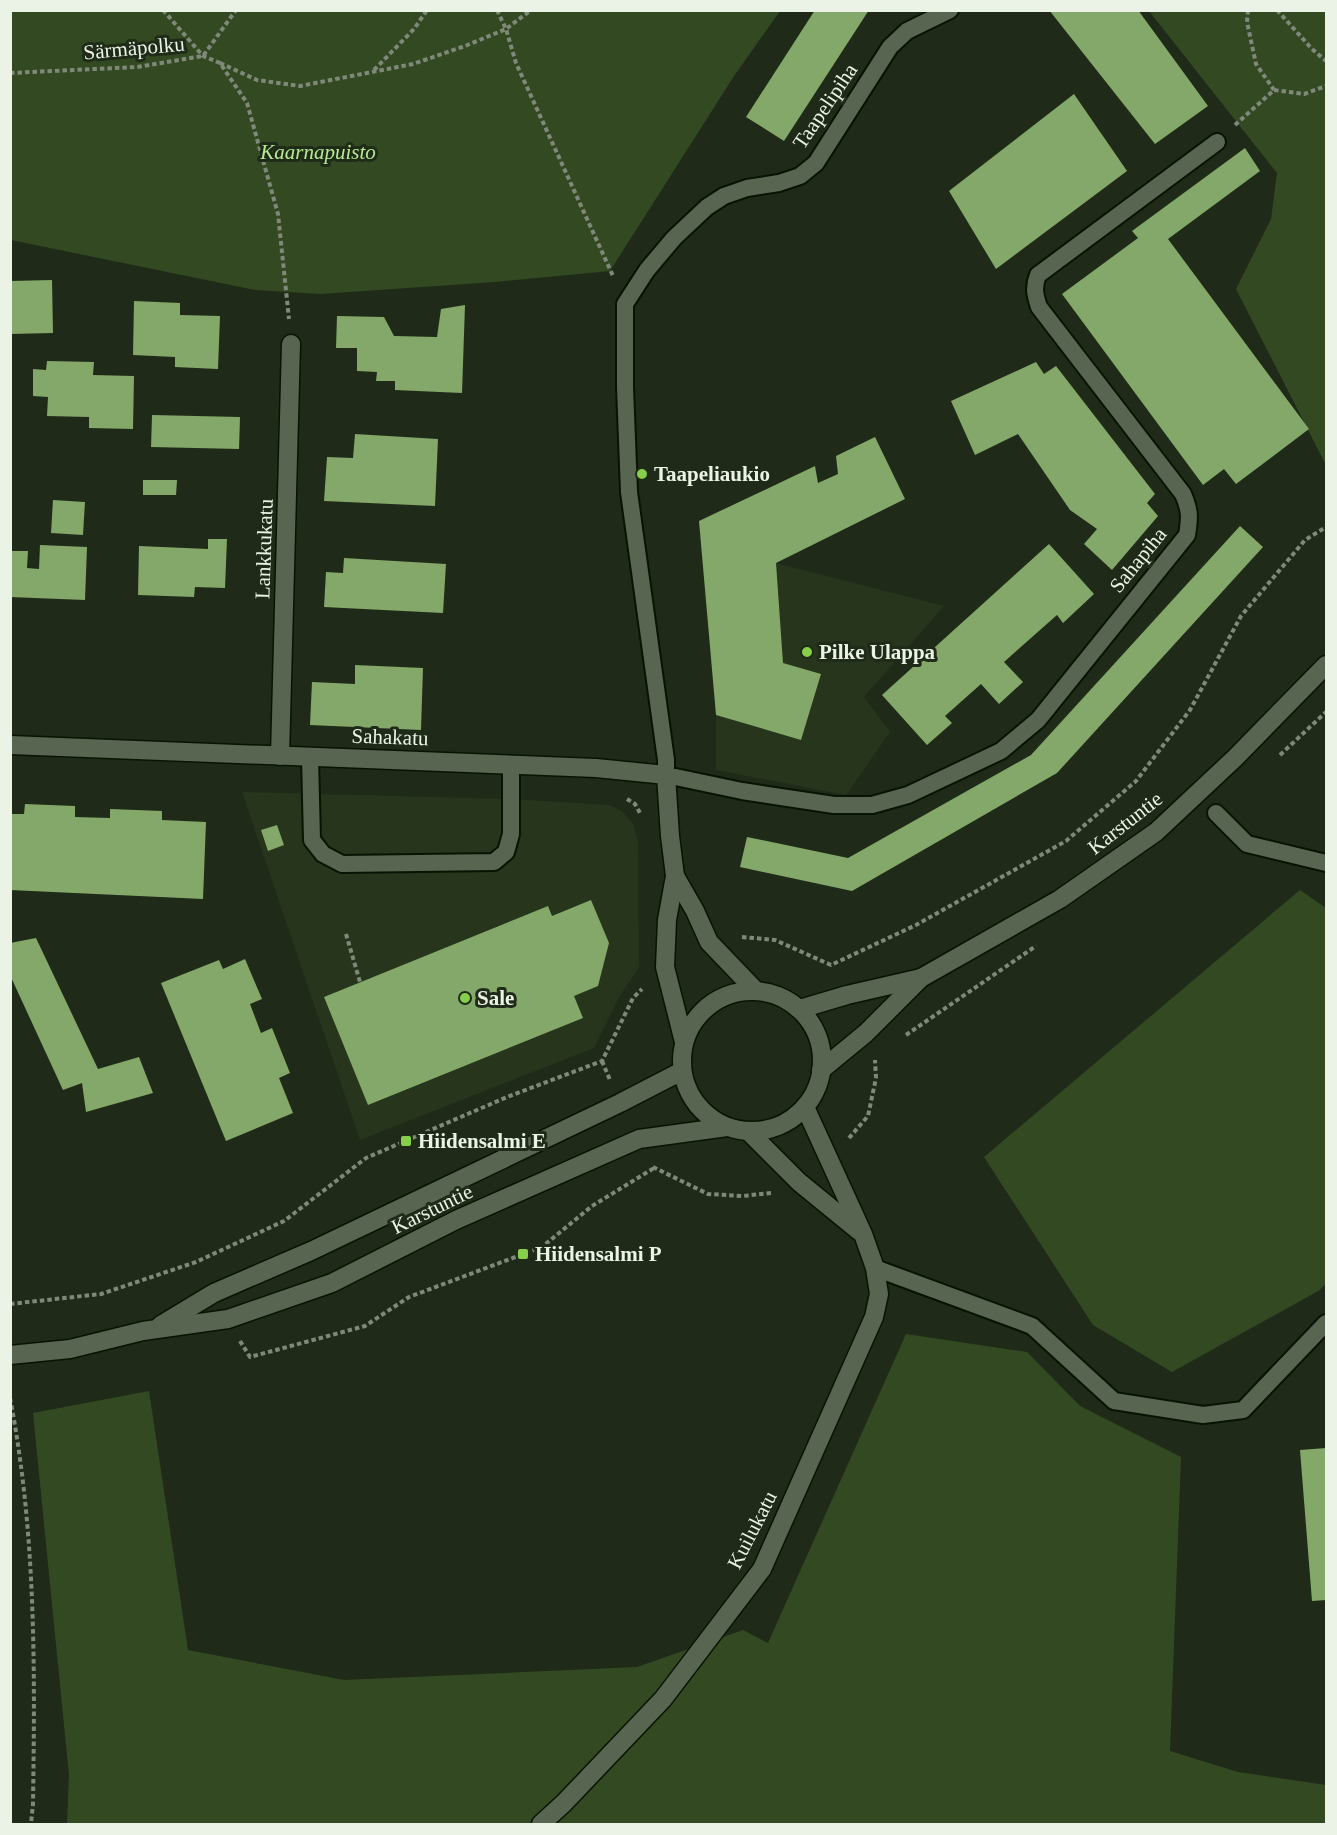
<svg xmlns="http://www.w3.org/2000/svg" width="1337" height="1835" font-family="'Times New Roman',serif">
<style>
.built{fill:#26351c}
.green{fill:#334922}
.building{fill:#83a869}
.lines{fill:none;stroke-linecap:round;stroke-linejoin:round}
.lane-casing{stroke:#091303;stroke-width:20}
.street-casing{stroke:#091303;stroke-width:21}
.secondary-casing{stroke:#091303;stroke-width:21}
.path{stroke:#7f8979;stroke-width:4;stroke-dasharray:4.5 3;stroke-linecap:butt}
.lane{stroke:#586550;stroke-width:16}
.street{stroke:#586550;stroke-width:18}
.secondary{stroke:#586550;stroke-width:18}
.poi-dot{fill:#87cf4a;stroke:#1f2b18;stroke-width:2}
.labels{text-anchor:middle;stroke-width:6;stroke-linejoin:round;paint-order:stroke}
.street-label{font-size:21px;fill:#ebf3e6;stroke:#1f2b18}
.park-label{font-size:21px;font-style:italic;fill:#b7eb93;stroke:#1f2b18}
.poi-label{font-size:21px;font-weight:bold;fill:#ebf3e6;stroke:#1f2b18;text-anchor:start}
</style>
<rect width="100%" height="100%" fill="#1f2b18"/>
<!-- built -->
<g class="built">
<path d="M699 521 776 563 944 606 864 697 890 732 846 795 716 770V715Z"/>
<path d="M242 792 511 799 610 805 622 811 633 824 638 841 639 968 619 997 594 1048 360 1140Z"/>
</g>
<!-- green -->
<g class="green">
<path d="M10 11 11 10 780 11 734 76 610 271 495 282 320 294 255 290 11 240Z"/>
<path d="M1149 11H1326V465L1236 289 1271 219 1277 173Z"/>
<path d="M1300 890 1326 908V1283L1320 1290 1172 1372 1093 1325 984 1157Z"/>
<path d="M906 1334 1027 1352 1080 1406 1181 1457 1170 1751 1238 1772 1326 1785V1824H67L69 1775 33 1413 149 1391 188 1650 344 1680 637 1667 743 1630 768 1643Z"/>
</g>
<!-- building -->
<g class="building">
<path d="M815 10H869L784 141 746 117Z"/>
<path d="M1049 10H1138L1208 106 1155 144Z"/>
<path d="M1074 94 1127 171 996 269 949 191Z"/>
<path d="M1245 148 1260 171 1168 239 1309 429 1236 484 1224 469 1203 485 1062 294 1138 238 1132 231Z"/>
<path d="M52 280 53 333 10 334V281Z"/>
<path d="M134 301 180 303V315L220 316 218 369 175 367V357L133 355Z"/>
<path d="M465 305 462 393 395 390V381H376L377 372 357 371V348H336L337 316 384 317 394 336 437 337 441 309Z"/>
<path d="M47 361 94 362 93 375 134 376 133 429 89 428V417L47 416 48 397 33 396V369L46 370Z"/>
<path d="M1036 362 1044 374 1056 366 1155 494 1147 503 1158 516 1112 570 1084 544 1097 529 1070 510 1018 434 975 455 951 401Z"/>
<path d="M152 415 240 417 239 449 151 447Z"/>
<path d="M355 434 438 439 435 506 324 501 327 457 353 458Z"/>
<path d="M875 437 905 499 776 563 783 663 821 674 801 740 716 715 699 521 815 466 818 483 838 474 836 456Z"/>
<path d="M143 480H177L176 495H143Z"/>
<path d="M53 500 85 502 83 535 51 533Z"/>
<path d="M1240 526 1263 547 1057 773 852 891 740 867 747 837 848 858 1031 755Z"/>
<path d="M208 539H227L225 588 195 587 194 597 138 595 139 546 208 549Z"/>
<path d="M1049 544 1094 594 1063 623 1057 615 1004 662 1023 682 999 704 981 684 945 716 952 723 927 745 882 695Z"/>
<path d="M40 545 87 547 85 600 10 597V551H28L27 568 39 569Z"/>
<path d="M344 558 446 564 443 613 324 607 326 572 343 573Z"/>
<path d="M355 665 423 668 421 730 310 725 312 682 355 684Z"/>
<path d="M25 804 75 806V817L110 818V809L162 811V820L206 822 203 899 10 890V814H24Z"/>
<path d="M277 825 284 845 268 851 261 830Z"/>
<path d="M591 900 609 943 598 986 574 996 583 1018 368 1105 324 997 548 906 552 916Z"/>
<path d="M36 938 98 1069 139 1057 153 1093 86 1112 82 1083 63 1090 10 975V943Z"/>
<path d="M245 959 262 999 250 1004 261 1033 272 1028 290 1073 279 1078 293 1113 226 1141 161 983 219 960 223 969Z"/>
<path d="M1326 1448V1600L1312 1601 1300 1450Z"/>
</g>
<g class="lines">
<defs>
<g id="lane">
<path d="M950 10 907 31 890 47 816 163 800 176 779 183 747 188 724 196 707 207 674 238 647 270 625 304V387L629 492 666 760V775L742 791 834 805H872L908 795 1001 751 1038 720 1187 535C1190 517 1190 510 1183 494L1039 307C1035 295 1033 287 1038 275L1217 142"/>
<path d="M310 757 312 840 323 854 342 864 494 862 506 852 511 834V764"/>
<path d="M1216 813 1247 844 1326 863"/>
<path d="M875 1268 1032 1326 1114 1401 1203 1415 1243 1410 1326 1323"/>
</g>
<g id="street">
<path d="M10 745 596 768 666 775 670 836 675 876 667 920 665 967 684 1042"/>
<path d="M280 756 291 344"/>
<path d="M675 876 695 911 709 942 755 990"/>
<path d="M748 1131 799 1182 859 1231"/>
<path d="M541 1824 564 1803 663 1699 762 1569 874 1317 879 1294 875 1268 863 1234 805 1107"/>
</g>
<g id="secondary">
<circle cx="752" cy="1061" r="70"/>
<path d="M800 1009 847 995 921 978"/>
<path d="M821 1070 866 1033 921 978 1060 899 1156 832 1235 758 1326 665"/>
<path d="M161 1325 214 1293 311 1251 620 1103 682 1071"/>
<path d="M10 1355 70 1349 143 1331 228 1319 332 1283 456 1220 639 1139 727 1127"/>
</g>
</defs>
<!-- lane casing -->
<use href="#lane" class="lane-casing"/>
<!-- street casing -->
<use href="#street" class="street-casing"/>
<!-- secondary casing -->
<use href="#secondary" class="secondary-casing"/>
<!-- path -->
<g class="path">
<path d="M163 10 203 56 220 63 247 103 278 214 289 319"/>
<path d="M497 10 506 29 516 63 613 276"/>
<path d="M1248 10 1247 22 1256 64 1274 90"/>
<path d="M1277 10 1312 49 1326 61"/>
<path d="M220 63 257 80 300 86 413 64 465 46 506 29 531 10"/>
<path d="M374 70 414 29 427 10"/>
<path d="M10 73 137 67 203 56 236 10"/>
<path d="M1235 125 1274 90 1304 94 1326 86"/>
<path d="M1280 755 1326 712"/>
<path d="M627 799 635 804 640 813"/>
<path d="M346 934 360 982"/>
<path d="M742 937 775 940 831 965 916 925 1066 841 1136 781 1190 710 1241 616 1305 540 1326 527"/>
<path d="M906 1035 1036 946"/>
<path d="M602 1061 610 1080"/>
<path d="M849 1138 868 1116 876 1078 875 1060"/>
<path d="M653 1167 708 1194 743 1196 771 1193"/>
<path d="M10 1304 101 1294 196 1262 284 1221 366 1158 507 1097 602 1061 633 998 642 989"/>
<path d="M240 1341 250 1357 365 1326 409 1297 542 1247 592 1206 654 1168"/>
<path d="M10 1398C36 1532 35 1668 33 1804L31 1824"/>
</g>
<!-- lane -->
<use href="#lane" class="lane"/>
<!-- street -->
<use href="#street" class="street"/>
<!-- secondary -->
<use href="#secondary" class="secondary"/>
</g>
<!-- markers -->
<g class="poi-dot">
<circle cx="642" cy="474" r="6"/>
<circle cx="807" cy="652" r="6"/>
<circle cx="465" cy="998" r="6"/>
<rect x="400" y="1135" width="12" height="12" rx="3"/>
<rect x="517" y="1248" width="12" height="12" rx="3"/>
</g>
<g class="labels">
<!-- street labels -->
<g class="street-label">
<text transform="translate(134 48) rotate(-5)" y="7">Särmäpolku</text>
<text transform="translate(825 106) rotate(-56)" y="7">Taapelipiha</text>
<text transform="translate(264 549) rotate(-88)" y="7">Lankkukatu</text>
<text transform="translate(1138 560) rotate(-51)" y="7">Sahapiha</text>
<text transform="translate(390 737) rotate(2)" y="7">Sahakatu</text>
<text transform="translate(1125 823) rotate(-38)" y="7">Karstuntie</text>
<text transform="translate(432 1209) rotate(-26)" y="7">Karstuntie</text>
<text transform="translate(752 1530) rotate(-63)" y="7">Kuilukatu</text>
</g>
<!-- park labels -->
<g class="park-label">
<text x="318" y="159">Kaarnapuisto</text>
</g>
<!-- poi labels -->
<g class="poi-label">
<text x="654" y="481">Taapeliaukio</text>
<text x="819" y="659">Pilke Ulappa</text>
<text x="477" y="1005">Sale</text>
<text x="418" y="1148">Hiidensalmi E</text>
<text x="535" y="1261">Hiidensalmi P</text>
</g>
</g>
<!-- border -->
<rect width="1337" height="1835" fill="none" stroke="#ebf3e6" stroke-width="24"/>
</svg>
